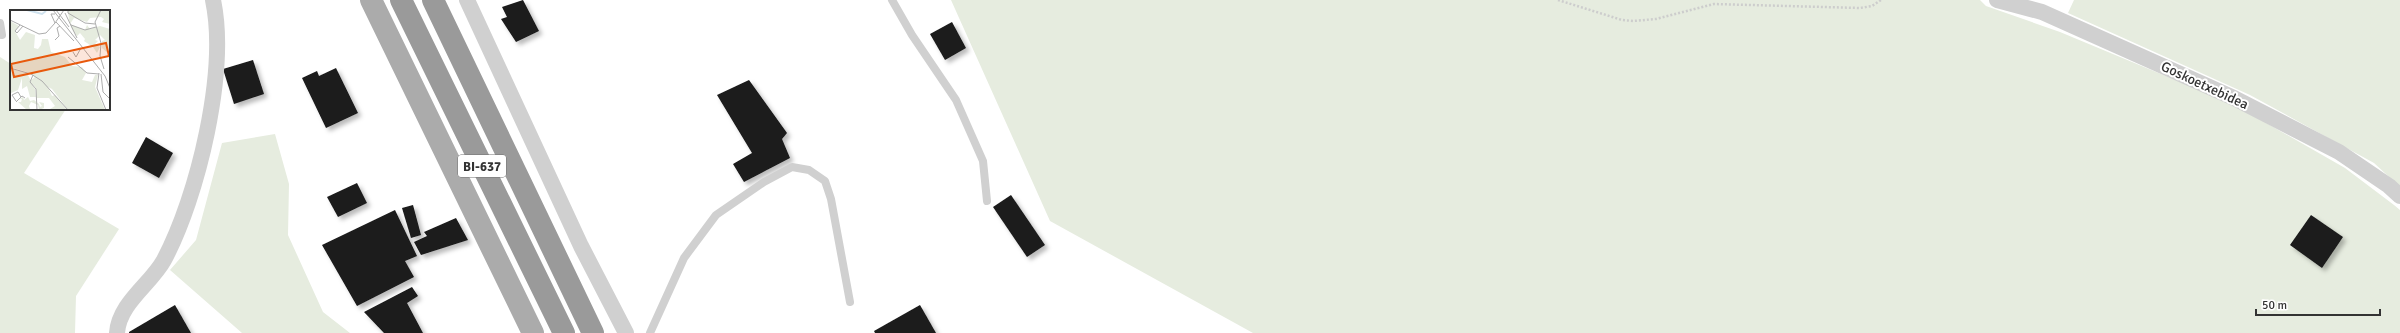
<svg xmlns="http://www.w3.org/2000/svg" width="2400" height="333" font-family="Signika,sans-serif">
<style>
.green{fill:#e6ecdf}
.building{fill:#1a1a1a;filter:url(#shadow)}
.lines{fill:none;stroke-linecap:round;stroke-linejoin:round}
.path{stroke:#cdcdcd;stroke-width:2.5;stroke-dasharray:2 2;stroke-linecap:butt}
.lane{stroke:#d0d0d0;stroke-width:8}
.street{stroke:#d0d0d0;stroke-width:16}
.primary{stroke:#ababab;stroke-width:22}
.highway{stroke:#9a9a9a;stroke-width:22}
.labels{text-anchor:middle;stroke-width:4;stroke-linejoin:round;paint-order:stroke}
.shield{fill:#fff;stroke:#707070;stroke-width:1}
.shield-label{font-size:13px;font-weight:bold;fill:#333}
.street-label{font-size:14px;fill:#333;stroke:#fff}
.inset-river{fill:none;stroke:#cfe2ee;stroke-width:2}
.inset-road{fill:none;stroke:#adadad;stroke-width:1}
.view{fill:#e8590c;fill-opacity:0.15;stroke:#e8590c;stroke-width:2}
.inset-edge{fill:none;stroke:#333;stroke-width:2}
</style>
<defs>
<filter id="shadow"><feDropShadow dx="3.5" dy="3.5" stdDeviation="2" flood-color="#0004"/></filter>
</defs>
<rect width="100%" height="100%" fill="#fff"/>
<!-- green -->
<g class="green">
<path d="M951 0H1980L1986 6 2060 32 2233 104 2345 168 2394 205 2400 210V333H1253L1050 221Z"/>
<path d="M2074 0H2400V187L2374 163 2250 95 2068 13Z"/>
<path d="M0 57 11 64V109H66L24 173 119 229 76 296 75 333H0Z"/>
<path d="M275 134 289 184 288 235 323 312 350 333H242L170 270 196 240 222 143Z"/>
</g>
<!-- building -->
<g class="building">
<path d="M523 0 539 31 516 42 501 19 507 17 502 7Z"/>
<path d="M952 22 966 48 945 60 930 34Z"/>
<path d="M253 60 264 94 234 104 223 69Z"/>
<path d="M336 68 358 113 326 128 302 78 317 71 319 76Z"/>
<path d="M749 80 787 133 782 139 790 158 744 182 733 164 752 153 717 95Z"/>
<path d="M146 137 173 153 159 178 132 163Z"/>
<path d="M357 183 367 203 338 217 327 197Z"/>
<path d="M1011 195 1045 245 1027 257 993 207Z"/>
<path d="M413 205 421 235 411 238 402 208Z"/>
<path d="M395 210 417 256 405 261 414 277 357 306 322 245Z"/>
<path d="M2311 215 2343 237 2322 268 2290 245Z"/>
<path d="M456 218 468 240 421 255 414 242 427 236 424 232Z"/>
<path d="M412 287 418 296 407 303 423 333H384L364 312Z"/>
<path d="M175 305 191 333H129V332Z"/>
<path d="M920 305 936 333H875L874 331Z"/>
</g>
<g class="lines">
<!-- path -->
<path class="path" d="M1558 0 1622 20 1633 21 1656 19 1714 4 1860 8 1872 6 1881 0"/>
<!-- lane -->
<g class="lane">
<path d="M892 0 912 35 956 100 983 161 987 201"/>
<path d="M0 23 2 35"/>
<path d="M650 333 684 258 716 215 764 182 792 167 809 170 825 181 831 199 850 302"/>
</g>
<!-- street -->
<g class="street">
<path d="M467 0 581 246 626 333"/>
<path d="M1997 0 2042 12 2234 98 2339 152 2389 186 2400 196"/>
<path d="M117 333C119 303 151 284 164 260 198 196 228 71 213 0"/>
</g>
<!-- primary -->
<path class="primary" d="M371 0 533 333"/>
<!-- highway -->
<g class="highway">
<path d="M401 0 564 333"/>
<path d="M433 0 593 333"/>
</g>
</g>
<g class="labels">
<!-- shield labels -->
<rect class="shield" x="458" y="155" width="48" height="22" rx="3"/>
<g class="shield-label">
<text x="482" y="171">BI-637</text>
</g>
<!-- street labels -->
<g class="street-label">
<text transform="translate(2205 85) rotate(25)" y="5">Goskoetxebidea</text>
</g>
</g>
<!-- overview -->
<g transform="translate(10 10)">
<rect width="100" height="100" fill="#fff"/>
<path d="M100 0V14L92 12 94 9 91 7 80 8 77 12 64 8 60 14 75 20 77 15 80 19 90 16 100 19 99 44 92 38V31L95 30 90 25 85 30 88 31 85 34 90 37 87 43 83 37 74 31 75 29 70 23 67 26 63 21 61 17 59 10 58 1ZM0 11 9 16 5 21 10 30 16 22 25 25 24 38 28 39 31 35 32 29H38L41 42 55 47 62 56 72 57 76 63 72 70 82 72 85 65H88L85 77 95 100H58L42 79 38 77 42 86 45 85 57 100H42L40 99 45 96 39 88H26V78L20 71 25 67 20 63 0 57ZM0 58 17 63 25 79 26 87H20L17 76 12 79V68L8 80 1 83ZM13 87 14 90 18 87 20 91 24 90 29 94 30 97 32 96 29 92 34 93V98L29 100 28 95 21 92 19 96 20 99 17 100 8 92H11L12 89H9Z" fill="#e6ecdf"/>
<path class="inset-river" d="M17 0 32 4 36 1"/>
<path class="inset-road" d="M43 0 95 66 100 78M46 0 59 17M58 0V3L75 13 85 14M91 0 85 12 91 33 90 46 94 59M55 3 67 28M45 4H41L45 13 54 0M0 10 29 24M46 12 64 31M10 15 5 21 7 23 13 16M61 15 75 20 86 17M29 24 36 23 45 13M45 30 49 26 47 18 50 16M63 42 66 47 71 38M58 47 77 63 89 64M0 58 21 64 32 71 58 100M89 63 87 78 96 100M91 64 93 82 99 88M23 65 20 72 26 79 27 100M6 91 2 85 8 82 11 87M6 92 12 86 15 88"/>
<path class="view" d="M96 33 99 46 4 67 1 54Z"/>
<rect width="100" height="100" class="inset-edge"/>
</g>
<!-- scale -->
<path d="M2256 309v6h124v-6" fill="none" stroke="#333333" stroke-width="2"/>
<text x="2262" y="309" font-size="12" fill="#333333" stroke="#ffffff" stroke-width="3" paint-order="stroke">50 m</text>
</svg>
